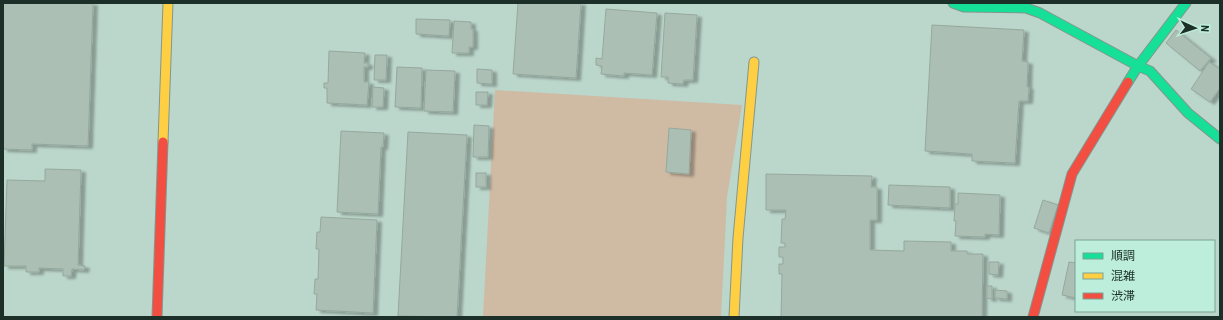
<svg xmlns="http://www.w3.org/2000/svg" width="1223" height="320" font-family="'Roboto Condensed','Noto Sans JP',sans-serif">
<style>
.green{fill:#cfbaa4}
.building{fill:#acbfb4;stroke:#95a89d;filter:url(#shadow)}
.lines{fill:none;stroke-linecap:round;stroke-linejoin:round}
.fast-casing{stroke:#82968e;stroke-width:11}
.slow-casing{stroke:#82968e;stroke-width:11}
.jam-casing{stroke:#82968e;stroke-width:11}
.fast{stroke:#16e098;stroke-width:9}
.slow{stroke:#ffcf43;stroke-width:9}
.jam{stroke:#f24e42;stroke-width:9}
</style>
<defs>
<filter id="shadow"><feDropShadow dx="4.5" dy="2.5" stdDeviation="1" flood-color="#0004"/></filter>
</defs>
<rect width="100%" height="100%" fill="#bbd6cb"/>
<!-- green -->
<path class="green" d="M495 90 742 105 727 197 721 317H483Z"/>
<!-- building -->
<g class="building">
<path d="M3 3H93L88 146 32 144V150L3 149Z"/>
<path d="M518 3H581L576 78 513 74Z"/>
<path d="M606 9 657 13 652 75 624 73V76L601 74 602 66 596 65V58L602 59Z"/>
<path d="M665 13 697 15 693 80H684L683 84 668 83V77H661Z"/>
<path d="M416 19 450 20 449 36 416 34Z"/>
<path d="M454 21 471 22V29H473V47H469V53H452Z"/>
<path d="M932 25 1024 30 1022 61 1028 62 1027 87H1029L1028 101H1019L1015 163 972 161V154L925 151Z"/>
<path d="M1176 30 1212 59H1210L1200 71 1166 43Z"/>
<path d="M329 51 365 53 364 63H368V67H364V82H369L367 105 327 103V88H324V83H328Z"/>
<path d="M375 55H387L386 80H374Z"/>
<path d="M1209 62 1220 69V88L1210 102 1191 89Z"/>
<path d="M397 67 422 68 421 108 395 107Z"/>
<path d="M477 69 492 70V84L477 83Z"/>
<path d="M426 70 455 71 453 112 424 111Z"/>
<path d="M373 87 384 88 383 107H372Z"/>
<path d="M476 92H488L487 105H476Z"/>
<path d="M474 125 489 126 488 157H473Z"/>
<path d="M669 128 691 130 689 174 666 172Z"/>
<path d="M341 131 384 133 383 147H381L378 214 337 212Z"/>
<path d="M408 132 467 135 457 317 398 316Z"/>
<path d="M45 169 81 170 78 265 85 266 84 270 72 269 71 276H63V269L39 268V272H26V266H4L7 180 45 181Z"/>
<rect x="476" y="173" width="10" height="14"/>
<path d="M766 174 872 176 871 187H877V220H870V250L904 251V241L951 242V251H967V254H983L982 317H781L782 274H779V264H783V257H779V247H785V243H781L782 219H785L786 210H766Z"/>
<path d="M889 185 950 187V208L888 205Z"/>
<path d="M958 193 1000 195 999 235 985 234V237L955 236 956 221H954L955 204H958Z"/>
<path d="M1043 200 1058 205 1049 233 1034 228Z"/>
<path d="M321 217 377 220 373 313 316 310 317 294H314L315 279H318L319 249H316L317 232H320Z"/>
<path d="M989 262H999L998 275 989 274Z"/>
<path d="M1069 262 1076 263V298L1062 295Z"/>
<path d="M987 286H992V299L987 298Z"/>
<path d="M995 290 1007 291V299L995 298Z"/>
</g>
<g class="lines">
<defs>
<g id="fast">
<path d="M953 3 964 7 1026 8 1040 13 1138 66 1150 71 1188 113 1220 139"/>
<path d="M1128 82 1138 66 1186 3"/>
</g>
<g id="slow">
<path d="M163 142 168 3"/>
<path d="M734 317 738 238 754 62"/>
</g>
<g id="jam">
<path d="M157 317 163 142"/>
<path d="M1033 317 1072 174 1128 82"/>
</g>
</defs>
<!-- fast casing -->
<use href="#fast" class="fast-casing"/>
<!-- slow casing -->
<use href="#slow" class="slow-casing"/>
<!-- jam casing -->
<use href="#jam" class="jam-casing"/>
<!-- fast -->
<use href="#fast" class="fast"/>
<!-- slow -->
<use href="#slow" class="slow"/>
<!-- jam -->
<use href="#jam" class="jam"/>
</g>
<!-- border -->
<rect width="1223" height="320" fill="none" stroke="#1c3029" stroke-width="8"/>
<!-- legend -->
<rect x="1075" y="240" width="140" height="72" fill="#bdeedb" stroke="#7da294"/>
<rect x="1083" y="253" width="20" height="6" fill="#16e098" stroke="#7da294"/>
<text x="1111" y="260" font-size="12" fill="#1c3029">順調</text>
<rect x="1083" y="273" width="20" height="6" fill="#ffcf43" stroke="#7da294"/>
<text x="1111" y="280" font-size="12" fill="#1c3029">混雑</text>
<rect x="1083" y="293" width="20" height="6" fill="#f24e42" stroke="#7da294"/>
<text x="1111" y="300" font-size="12" fill="#1c3029">渋滞</text>
<!-- north arrow -->
<g transform="translate(1195 28) rotate(93)" stroke="#bdeedb" stroke-width="3" paint-order="stroke">
<path d="M0-3L7 15L0 10L-7 15Z" fill="#1c3029"/>
<text y="-6" font-size="11" font-weight="bold" text-anchor="middle" fill="#1c3029">N</text>
</g>
</svg>
